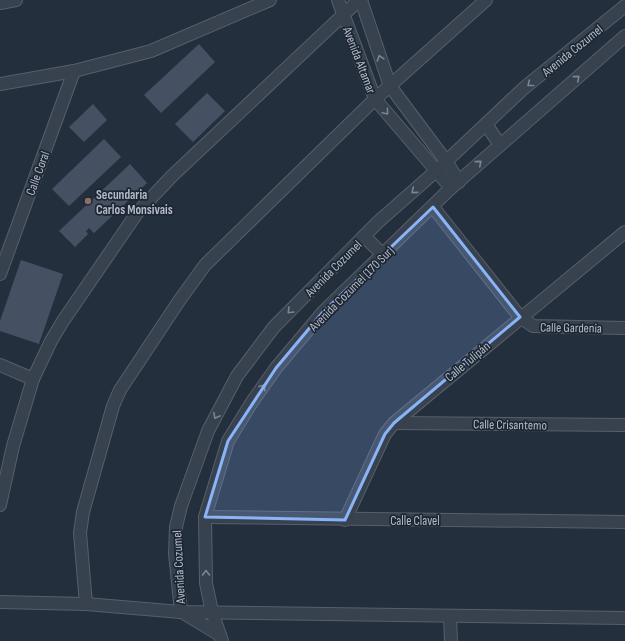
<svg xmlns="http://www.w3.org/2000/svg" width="625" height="641" font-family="'Sofia Sans Condensed',sans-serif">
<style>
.building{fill:#455162}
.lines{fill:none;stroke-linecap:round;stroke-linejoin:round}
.minor-casing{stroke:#565f6c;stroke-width:14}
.minor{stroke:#38414e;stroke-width:12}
.oneway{stroke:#7c8592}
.marked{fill:#8ab4f8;fill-opacity:0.2;stroke:#8ab4f8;stroke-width:3;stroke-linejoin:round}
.education-dot{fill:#8d6e63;stroke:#1d2633;stroke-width:1.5}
.labels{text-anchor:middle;stroke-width:3.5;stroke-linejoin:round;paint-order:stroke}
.street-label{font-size:13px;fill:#b4bcc9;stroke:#1d2633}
.poi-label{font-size:13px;font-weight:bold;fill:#b4bcc9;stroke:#1d2633;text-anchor:start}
</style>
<rect width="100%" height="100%" fill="#242f3e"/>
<!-- building -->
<g class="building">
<path d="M199 44 215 62 161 113 144 95Z"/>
<path d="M207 93 225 111 193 142 175 124Z"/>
<path d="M93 104 107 120 84 142 69 127Z"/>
<path d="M104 139 121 157 69 206 52 189Z"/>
<path d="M130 164 147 183 94 233 89 228 86 231 88 234 75 247 59 231Z"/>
<path d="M21 260 63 274 39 344 0 331V321Z"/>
</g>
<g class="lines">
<defs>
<g id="minor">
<path d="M338 0 375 99 451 188"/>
<path d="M361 0 390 86 446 161 459 182"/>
<path d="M0 3 16 0"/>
<path d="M0 84 74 71 151 51 270 0"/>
<path d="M486 124 500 145"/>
<path d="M433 207 520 317 533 326 625 328"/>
<path d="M364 236 383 255"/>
<path d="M0 274 74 71"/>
<path d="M0 365 33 379"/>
<path d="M394 423 625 425"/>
<path d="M0 505 13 446 33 379 51 341 63 321 137 213 172 176 359 0"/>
<path d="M205 517 625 522"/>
<path d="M345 520 385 434 394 423 625 232"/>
<path d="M0 602 86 604 181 612 625 618"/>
<path d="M86 604 80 533 83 512 113 406 120 390 179 301 205 265 375 99 486 0"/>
<path d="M181 612 175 553 176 527 181 506 208 431 237 376 274 327 378 222 436 171 524 88 625 6"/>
<path d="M182 612 220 635"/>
<path d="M450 616 451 641"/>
<path d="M222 641 212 612 206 583 205 517 228 441 252 402 276 368 323 312 451 188 625 36"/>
</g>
</defs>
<!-- minor casing -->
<use href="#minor" class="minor-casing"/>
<!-- minor -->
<use href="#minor" class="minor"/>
</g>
<!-- one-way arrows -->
<defs><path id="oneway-chevron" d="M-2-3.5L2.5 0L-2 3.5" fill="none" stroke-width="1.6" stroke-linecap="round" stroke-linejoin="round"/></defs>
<g class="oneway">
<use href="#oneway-chevron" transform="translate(380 58) rotate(-108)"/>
<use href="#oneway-chevron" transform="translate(577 78) rotate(-41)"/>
<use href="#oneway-chevron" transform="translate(530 84) rotate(141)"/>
<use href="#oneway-chevron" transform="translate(386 112) rotate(50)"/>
<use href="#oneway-chevron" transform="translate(479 163) rotate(-41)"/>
<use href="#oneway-chevron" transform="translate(414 191) rotate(139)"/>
<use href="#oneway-chevron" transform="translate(290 311) rotate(135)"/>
<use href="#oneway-chevron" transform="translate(263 387) rotate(-54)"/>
<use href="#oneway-chevron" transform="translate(216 416) rotate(118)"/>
<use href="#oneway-chevron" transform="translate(206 573) rotate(-91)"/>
</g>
<!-- marked area -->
<path class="marked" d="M433 207 520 317 394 423 385 434 345 520 205 517 228 441 276 368 323 312Z"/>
<!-- markers -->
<circle class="education-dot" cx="88" cy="201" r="4"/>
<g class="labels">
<!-- street labels -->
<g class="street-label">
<text transform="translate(572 50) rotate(-39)" y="5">Avenida Cozumel</text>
<text transform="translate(360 60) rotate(69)" y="5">Avenida Altamar</text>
<text transform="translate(37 173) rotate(-70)" y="5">Calle Coral</text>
<text transform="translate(333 268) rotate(-45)" y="5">Avenida Cozumel</text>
<text transform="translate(351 288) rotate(-45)" y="5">Avenida Cozumel (170 Sur)</text>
<text transform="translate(571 327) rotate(1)" y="5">Calle Gardenia</text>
<text transform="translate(467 361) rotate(-40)" y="5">Calle Tulipán</text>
<text transform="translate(510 424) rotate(1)" y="5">Calle Crisantemo</text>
<text x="415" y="525">Calle Clavel</text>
<text transform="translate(178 567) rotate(-93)" y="5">Avenida Cozumel</text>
</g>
<!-- poi labels -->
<g class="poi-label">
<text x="96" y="199">Secundaria<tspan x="96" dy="15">Carlos Monsivais</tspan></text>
</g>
</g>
</svg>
